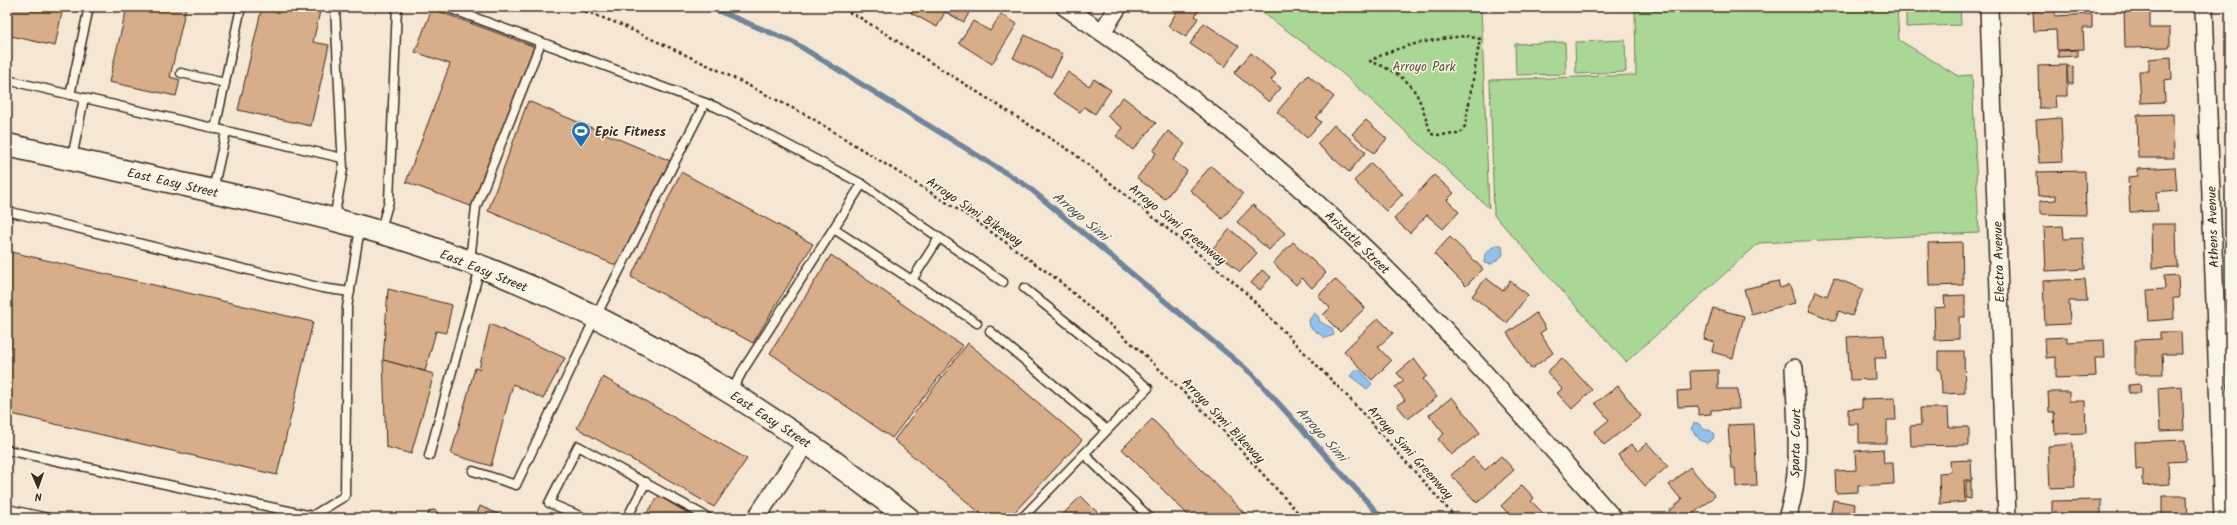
<svg xmlns="http://www.w3.org/2000/svg" width="2237" height="525" font-family="Kalam,sans-serif">
<style>
.green{fill:#aad796;stroke:#72805a}
.water{fill:#93c0ed;stroke:#70849a}
.lines{fill:none;stroke-linecap:round;stroke-linejoin:round}
.stream{stroke:#70849a;stroke-width:5.5}
.building{fill:#d8ad89;stroke:#3b2a1e}
.lane-casing{stroke:#3b2a1e;stroke-width:11}
.street-casing{stroke:#3b2a1e;stroke-width:20}
.secondary-casing{stroke:#3b2a1e;stroke-width:25}
.path{stroke:#3b2a1e;stroke-width:2.5;stroke-dasharray:3 3;stroke-linecap:butt}
.lane{stroke:#fcf5e5;stroke-width:8}
.street{stroke:#fcf5e5;stroke-width:17}
.secondary{stroke:#fcf5e5;stroke-width:22}
.labels{text-anchor:middle;stroke-width:3;stroke-linejoin:round;paint-order:stroke}
.park-label{font-size:13px;fill:#57553c;stroke:#fcf5e5}
.poi-label{font-size:13px;font-weight:bold;fill:#3b2a1e;stroke:#fcf5e5;text-anchor:start}
.street-label{font-size:13px;fill:#3b2a1e;stroke:#fcf5e5}
.water-label{font-size:14px;font-style:italic;fill:#55575c;stroke:#fcf5e5}
</style>
<rect width="100%" height="100%" fill="#f5e7d3"/>
<filter id="ink" filterUnits="userSpaceOnUse"><feTurbulence type="fractalNoise" baseFrequency=".025" numOctaves="2"/><feDisplacementMap in="SourceGraphic" scale="8" xChannelSelector="R" yChannelSelector="G"/><feConvolveMatrix kernelMatrix="1 2 1 2 8 2 1 2 1" color-interpolation-filters="sRGB"/></filter>
<g filter="url(#ink)">
<!-- green -->
<g class="green">
<path d="M1255 7H1481L1489 208 1331 63Z"/>
<path d="M1768 7H1897L1899 40 1958 76 1972 75 1979 233 1759 243 1626 362 1494 215 1490 80 1636 75 1635 11Z"/>
<path d="M1906 7H1960L1961 25 1906 27Z"/>
<path d="M1625 40 1626 72 1576 74 1575 42Z"/>
<path d="M1565 42 1566 74 1516 75 1515 44Z"/>
</g>
<!-- water -->
<g class="water">
<path d="M1495 245H1502L1503 255 1492 264 1484 263 1485 254Z"/>
<path d="M1314 313 1318 316 1320 322 1332 328 1334 335 1325 338 1310 327 1309 320Z"/>
<path d="M1355 370H1360L1372 384 1367 389 1350 376Z"/>
<path d="M1694 423H1698L1705 430H1710L1714 434 1713 439 1707 443 1700 440 1691 429Z"/>
</g>
<g class="lines">
<!-- stream -->
<path class="stream" d="M709 7 793 42 1027 186 1252 374 1382 518"/>
</g>
<!-- building -->
<g class="building">
<path d="M7 7H63L55 46 7 35Z"/>
<path d="M127 7H186L170 77 180 80 176 96 109 82Z"/>
<path d="M262 7H321L313 42 329 45 311 126 238 110Z"/>
<path d="M914 7H972L964 22 945 12 937 27 911 13Z"/>
<path d="M1180 7H1201L1195 16 1198 18 1186 37 1168 26Z"/>
<path d="M1437 7H1460V12L1449 10 1439 12Z"/>
<path d="M1634 7H1713L1634 10Z"/>
<path d="M2124 7H2150V28H2170V47L2125 48Z"/>
<path d="M432 9 538 48 476 208 406 182 450 64 415 52Z"/>
<path d="M2055 10V16L2092 14V28H2083L2084 49 2057 50 2056 30 2034 31 2033 11Z"/>
<path d="M1001 14 1017 24 992 64 959 43 973 21 990 31Z"/>
<path d="M1204 23 1239 46 1225 67 1190 44Z"/>
<path d="M1025 35 1063 54 1051 77 1013 58Z"/>
<path d="M2078 50V56L2058 57V51Z"/>
<path d="M1251 53 1276 74 1271 80 1281 88 1269 102 1234 73Z"/>
<path d="M2171 57 2172 79 2164 80 2165 102 2141 103 2139 71H2149V59Z"/>
<path d="M2067 65V96H2055L2056 108H2039L2038 66Z"/>
<path d="M2073 66V84H2068L2067 67Z"/>
<path d="M1068 72 1089 86 1094 79 1111 90 1095 114 1084 107 1080 112 1053 94Z"/>
<path d="M1308 75 1334 97 1316 118 1321 122 1307 138 1277 112Z"/>
<path d="M1123 97 1156 123 1133 150 1116 136 1123 128 1107 116Z"/>
<path d="M528 101 673 162 620 267 488 211Z"/>
<path d="M2173 114 2174 158H2138L2137 115Z"/>
<path d="M2061 118 2063 162 2039 163 2036 120Z"/>
<path d="M1366 120 1387 139 1374 153 1352 134Z"/>
<path d="M1334 125 1366 152 1349 172 1317 144Z"/>
<path d="M1168 131 1185 144 1173 160 1187 171 1165 199 1137 178 1156 153 1153 151Z"/>
<path d="M1371 163 1403 194 1386 211 1354 181Z"/>
<path d="M1211 166 1243 194 1222 219 1190 190Z"/>
<path d="M2175 167 2177 190 2156 192 2158 211 2130 212 2128 177 2138 176V169Z"/>
<path d="M2085 171 2086 215 2040 214V201L2056 200V195L2038 196 2037 172Z"/>
<path d="M681 172 813 244 753 343 631 277Z"/>
<path d="M1434 175 1454 193 1447 200 1459 212 1443 229 1427 215 1410 233 1394 219Z"/>
<path d="M1253 205 1285 233 1269 250 1237 222Z"/>
<path d="M2151 224H2176L2177 267 2152 268Z"/>
<path d="M2063 226 2064 239 2083 238 2085 269 2046 271 2044 227Z"/>
<path d="M1230 229 1257 253 1240 272 1213 248Z"/>
<path d="M1450 237 1483 269 1466 286 1434 254Z"/>
<path d="M1293 242 1326 273 1312 288 1302 278 1296 285 1273 263Z"/>
<path d="M1962 242 1963 285 1929 286 1928 243Z"/>
<path d="M7 251 313 322 277 475 7 413Z"/>
<path d="M831 255 963 346 892 438 770 353Z"/>
<path d="M1262 270 1271 277 1260 290 1251 283Z"/>
<path d="M2178 275 2179 298H2173L2174 319 2149 321 2147 290 2165 289 2164 276Z"/>
<path d="M1486 278 1503 291 1510 281 1528 295 1507 323 1472 296Z"/>
<path d="M1834 278 1863 289 1852 316 1839 311 1835 321 1809 311 1816 291 1827 296Z"/>
<path d="M1335 279 1365 308 1340 332 1323 315 1330 308 1318 296Z"/>
<path d="M2085 279 2087 301H2069L2070 324 2045 325 2043 281Z"/>
<path d="M1778 281 1780 288 1790 285 1795 303 1751 314 1744 289Z"/>
<path d="M388 289 452 305 446 333 436 331 425 371 383 360Z"/>
<path d="M1965 295V317H1959V339L1935 340 1934 308 1945 307 1944 296Z"/>
<path d="M1713 308 1744 316 1733 358 1712 352 1714 342 1704 339Z"/>
<path d="M1536 313 1546 329 1540 333 1553 353 1531 369 1507 333Z"/>
<path d="M1378 318 1393 333 1378 347 1391 361 1372 380 1344 351Z"/>
<path d="M490 324 565 358 543 399 513 384 491 466 451 454 475 368 479 369Z"/>
<path d="M2160 332H2181L2182 354H2162L2163 374H2135V340L2160 339Z"/>
<path d="M1884 335 1886 358H1875L1876 379 1850 380 1847 337Z"/>
<path d="M2067 337V342L2104 340 2105 358H2095L2096 376 2056 378V357L2046 358 2045 338Z"/>
<path d="M968 343 1082 440 1009 518H986L894 440Z"/>
<path d="M1938 351H1964L1965 393 1942 394 1941 370 1938 369Z"/>
<path d="M1562 358 1592 390 1572 409 1557 393 1562 389 1547 372Z"/>
<path d="M1414 359 1427 376 1423 379 1437 397 1408 419 1397 405 1405 400 1395 387 1404 381 1397 373Z"/>
<path d="M383 360 434 374 411 454 386 447Z"/>
<path d="M1718 370V389H1738L1739 409 1711 410V414L1698 415V406L1678 407 1677 391 1691 390 1690 371Z"/>
<path d="M603 377 747 459 714 507 577 428Z"/>
<path d="M2140 384 2141 393H2129V385Z"/>
<path d="M1618 386 1641 416 1604 445 1594 432 1609 420 1595 403Z"/>
<path d="M2182 386 2184 430 2160 431 2158 388Z"/>
<path d="M2048 392H2069V401H2085L2086 433 2055 434 2054 412H2049Z"/>
<path d="M1452 397 1480 433 1451 455 1438 439 1444 434 1429 415Z"/>
<path d="M1895 398 1896 420H1887V443H1859V424H1848V409L1862 408V399Z"/>
<path d="M1920 408H1948L1949 427H1969V445L1911 446 1910 426 1921 425Z"/>
<path d="M1152 419 1249 518H1191L1122 449Z"/>
<path d="M1754 424 1757 486 1736 487 1735 468H1731L1728 425Z"/>
<path d="M2185 440 2186 461 2168 462 2169 484 2143 486V469L2136 470 2135 442Z"/>
<path d="M1647 443 1668 466 1645 486 1618 455 1631 444 1638 451Z"/>
<path d="M2073 444 2075 487 2050 488 2048 446Z"/>
<path d="M1883 449 1884 463H1893L1894 484 1858 486V492L1836 493 1835 471 1856 470 1855 451Z"/>
<path d="M1501 456 1514 470 1477 503 1451 475 1473 457 1485 470Z"/>
<path d="M1971 460 1972 480H1964L1965 502 1940 504 1939 473 1951 472 1950 461Z"/>
<path d="M1690 467 1715 496 1688 518H1670L1666 514 1682 500 1669 485Z"/>
<path d="M1966 481H1971V499L1966 498Z"/>
<path d="M1522 485 1534 498 1531 501 1546 516 1543 518H1513L1501 506Z"/>
<path d="M659 496 696 518H643Z"/>
<path d="M1081 496 1103 518H1059Z"/>
<path d="M2162 496H2187L2188 518H2162Z"/>
<path d="M1833 500 1855 504 1854 515 1870 518H1830Z"/>
<path d="M2101 500V518H2052V501Z"/>
<path d="M480 506 507 518H475Z"/>
<rect x="1934" y="515" width="37" height="3"/>
</g>
<g class="lines">
<defs>
<g id="lane">
<path d="M446 7 716 107 862 184 1003 282"/>
<path d="M181 73 225 83"/>
<path d="M7 80 342 158"/>
<path d="M70 95 89 7"/>
<path d="M215 129 241 7"/>
<path d="M72 158 84 98"/>
<path d="M213 190 226 132"/>
<path d="M7 211 322 288 350 292"/>
<path d="M334 219 343 169 335 7"/>
<path d="M834 229 977 323"/>
<path d="M380 232 389 201 397 7"/>
<path d="M470 261 476 207 541 42"/>
<path d="M912 280 939 238"/>
<path d="M990 331 1107 430"/>
<path d="M731 392 743 370 862 184"/>
<path d="M7 450 312 516 345 496 347 308 360 228"/>
<path d="M1084 454 1150 518"/>
<path d="M429 456 480 268"/>
<path d="M473 471 516 485 595 318 705 103"/>
<path d="M7 509 48 518"/>
<path d="M433 515V518"/>
<path d="M585 518 549 503 578 446 709 518"/>
<path d="M627 518 646 482"/>
<path d="M1022 518 1148 388 1024 288"/>
</g>
<g id="street">
<path d="M1065 7C1174 80 1276 162 1371 254 1456 337 1534 429 1613 518"/>
<path d="M1989 7 2007 518"/>
<path d="M2204 7 2223 518"/>
<path d="M1102 32 1118 7"/>
<path d="M756 518 807 442"/>
<path d="M1787 518C1803 470 1796 417 1794 368"/>
</g>
<path id="secondary" d="M7 145C86 162 165 180 244 198 304 212 364 226 422 245 599 305 762 402 908 518"/>
</defs>
<!-- lane casing -->
<use href="#lane" class="lane-casing"/>
<!-- street casing -->
<use href="#street" class="street-casing"/>
<!-- secondary casing -->
<use href="#secondary" class="secondary-casing"/>
<!-- path -->
<g class="path">
<path d="M574 7 619 24 716 69 810 117 976 221 1058 280 1137 348 1217 424 1303 518"/>
<path d="M838 7 859 17 1072 152 1241 288 1349 398 1456 518"/>
<path d="M1466 36 1480 39 1465 126 1460 134 1437 135 1431 134C1417 90 1415 79 1370 61 1398 45 1434 39 1466 36Z"/>
</g>
<!-- lane -->
<use href="#lane" class="lane"/>
<!-- street -->
<use href="#street" class="street"/>
<!-- secondary -->
<use href="#secondary" class="secondary"/>
</g>
</g>
<!-- icons -->
<defs>
<symbol id="stadium-pin" viewBox="-11 -11 22 30"><path d="M0 17L-7.5 6A9.5 9.5 0 1 1 7.5 6Z" fill="#1f6fb2" stroke="#fcf5e5"/><path d="M0-5a6.5 5 0 1 0 0 10a6.5 5 0 1 0 0-10ZM-3.5-1.8h7v3.6h-7Z" fill="#fff"/></symbol>
</defs>
<g fill-rule="evenodd">
<use href="#stadium-pin" x="570" y="120" width="22" height="30"/>
</g>
<g class="labels">
<!-- park labels -->
<g class="park-label">
<text x="1424" y="71">Arroyo Park</text>
</g>
<!-- poi labels -->
<g class="poi-label">
<text x="595" y="136">Epic Fitness</text>
</g>
<!-- street labels -->
<g class="street-label">
<text transform="translate(173 182) rotate(13)" y="5">East Easy Street</text>
<text transform="translate(975 211) rotate(34)" y="5">Arroyo Simi Bikeway</text>
<text transform="translate(1178 224) rotate(39)" y="5">Arroyo Simi Greenway</text>
<text transform="translate(2212 227) rotate(-92)" y="5">Athens Avenue</text>
<text transform="translate(1358 242) rotate(44)" y="5">Aristotle Street</text>
<text transform="translate(1998 262) rotate(-92)" y="5">Electra Avenue</text>
<text transform="translate(484 270) rotate(22)" y="5">East Easy Street</text>
<text transform="translate(771 419) rotate(33)" y="5">East Easy Street</text>
<text transform="translate(1224 420) rotate(46)" y="5">Arroyo Simi Bikeway</text>
<text transform="translate(1795 443) rotate(-89)" y="5">Sparta Court</text>
<text transform="translate(1411 452) rotate(48)" y="5">Arroyo Simi Greenway</text>
</g>
<!-- water labels -->
<g class="water-label">
<text transform="translate(1081 216) rotate(40)" y="5">Arroyo Simi</text>
<text transform="translate(1322 434) rotate(48)" y="5">Arroyo Simi</text>
</g>
</g>
<!-- margin -->
<rect width="2237" height="525" fill="none" stroke="#fcf5e5" stroke-width="24"/>
<rect x="12" y="12" width="2213" height="501" fill="none" stroke="#3b2a1e" stroke-width="1.5" filter="url(#ink)"/>
<!-- north arrow -->
<g transform="translate(38 487) rotate(178)" stroke="#fcf5e5" stroke-width="3" paint-order="stroke">
<path d="M0-3L7 15L0 10L-7 15Z" fill="#3b2a1e"/>
<text y="-6" font-size="11" font-weight="bold" text-anchor="middle" fill="#3b2a1e">N</text>
</g>
</svg>
